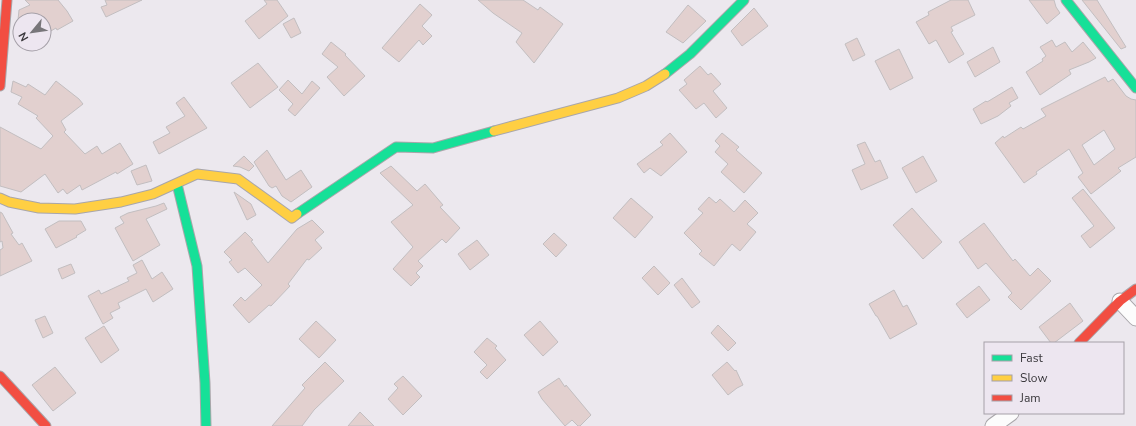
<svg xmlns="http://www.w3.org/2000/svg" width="1136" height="426" font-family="'Nunito Sans',sans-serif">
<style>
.building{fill:#e2d0cf;stroke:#c2bec0;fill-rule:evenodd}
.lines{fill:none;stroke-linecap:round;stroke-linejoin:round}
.street-casing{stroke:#a9a6aa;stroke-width:17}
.fast-casing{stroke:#a9a6aa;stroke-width:11}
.slow-casing{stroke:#a9a6aa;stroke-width:11}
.jam-casing{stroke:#a9a6aa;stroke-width:11}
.street{stroke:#fcfcfc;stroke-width:15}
.fast{stroke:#16e098;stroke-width:9}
.slow{stroke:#ffcf43;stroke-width:9}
.jam{stroke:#f24e42;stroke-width:9}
</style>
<rect width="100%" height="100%" fill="#ece8ee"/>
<!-- building -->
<g class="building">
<path d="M25 0H58L67 11 73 21 57 30 56 28 44 35V20H18L19 10 30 5Z"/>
<path d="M105 0H142L106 17 101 7 107 5Z"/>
<path d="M264 0H277L288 16 259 39 245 21 267 4Z"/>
<path d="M478 0H523L538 10 540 7 563 24 534 63 516 42 522 33 493 13Z"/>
<path d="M951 0H968L975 15 951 27 953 31 951 32 964 54 949 63 936 40 929 44 916 22 929 15 928 12Z"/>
<path d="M1029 0H1054L1056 7 1060 13 1047 24Z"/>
<path d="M1082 0H1097L1126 47 1121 49Z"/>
<path d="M420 4 432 15 422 26 432 36 423 45 419 40 399 62 382 48Z"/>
<path d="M688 5 706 21 683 43 666 32Z"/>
<path d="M754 8 768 26 742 46 731 31Z"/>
<path d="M294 18 301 33 291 38 283 24Z"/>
<path d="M857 38 865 55 853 61 845 44Z"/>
<path d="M1052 40 1056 47 1065 42 1072 52 1083 42 1096 58 1089 62 1069 70 1071 74 1040 95 1026 72 1043 61 1042 59 1046 56 1040 47Z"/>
<path d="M331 42 346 54 345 55 365 76 344 96 327 77 338 67 322 54Z"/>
<path d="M993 47 1000 62 975 77 967 62Z"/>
<path d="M899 49 913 78 890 90 875 61Z"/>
<path d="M258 63 278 87 250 108 231 83Z"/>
<path d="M700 66 708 75 711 73 721 84 713 91 727 108 716 118 704 103 696 109 679 90 687 84 684 80Z"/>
<path d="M1105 77 1108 82 1113 79 1126 96 1131 99 1136 100V157L1118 168 1121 171 1091 194 1078 177 1083 173 1069 149 1036 172 1037 174 1024 183 995 143 1003 136 1004 138 1021 127 1023 129 1046 116 1041 109ZM1104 130 1115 149 1094 165 1082 145Z"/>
<path d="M288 80 302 94 312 81 320 88 295 116 288 110 293 104 279 90Z"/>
<path d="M13 81 26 87 28 84 45 95 56 81 79 99 83 104 61 121 66 130 64 132 85 154 97 146 102 154 120 143 133 164 117 174 116 172 82 190 80 185 67 194 63 189 58 193 45 174 21 192 0 186V127L41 149 53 136 36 118 38 116 18 104 22 97 11 92Z"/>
<path d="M1012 87 1018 98 1009 103 1011 106 998 116 981 124 973 109 986 101 987 102Z"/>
<path d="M184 97 207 128 159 154 153 142 170 133 166 127 185 116 176 103Z"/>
<path d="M670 133 687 152 661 176 650 168 644 173 637 164 663 145 660 142Z"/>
<path d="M722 133 739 147 736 150 762 173 744 193 721 172 728 164 715 152 720 146 715 141Z"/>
<path d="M865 142 875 162 880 160 888 178 861 190 852 170 865 164 857 145Z"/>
<path d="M267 150 286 180 301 170 312 187 291 202 282 196 276 186 272 188 269 186 254 162Z"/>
<path d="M244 156 254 166 249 171 240 167 233 166Z"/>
<path d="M923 156 937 181 916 193 902 168Z"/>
<path d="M146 165 152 181 137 185 131 171Z"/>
<path d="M391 166 417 191 425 184 443 205 440 207 460 228 446 243 442 239 418 261 423 266 416 273 420 277 411 286 393 269 413 247 391 222 413 205 380 173Z"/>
<path d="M1083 189 1115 228 1090 248 1081 236 1094 226 1072 198Z"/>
<path d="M234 192 251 204 256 215 247 220Z"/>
<path d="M709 197 716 203 720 199 734 212 745 200 758 213 747 224 756 232 740 251 732 244 714 266 699 254 702 251 684 233 703 213 698 209Z"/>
<path d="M631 198 653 217 635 238 613 218Z"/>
<path d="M164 203 167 209 146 219 160 245 133 261 115 228 124 223 120 217 128 213 156 206Z"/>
<path d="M912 208 942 242 923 259 893 225Z"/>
<path d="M0 212 2 213 13 233 11 234 19 245 22 243 32 261 0 276V250L3 248 2 241 0 242Z"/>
<path d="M312 220 324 232 315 240 322 248 309 260 307 259 288 284 290 286 271 306 269 305 249 323 233 305 241 297 245 301 262 285 245 268 238 273 229 262 232 260 224 252 245 232 253 240 251 241 268 263 297 229Z"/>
<path d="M59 221H81L86 230 76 236 77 237 56 248 45 229Z"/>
<path d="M984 223 1013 261 1015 259 1030 276 1038 268 1051 281 1021 310 1008 297 1012 293 986 263 978 269 959 242Z"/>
<path d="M554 233 567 245 556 257 543 244Z"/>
<path d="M477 240 489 255 470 270 458 254Z"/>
<path d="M142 260 152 279 162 272 173 289 153 302 146 289 118 303 120 308 110 313 113 318 103 324 88 296 99 290 101 294 129 281 127 278 137 273 133 265Z"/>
<path d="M71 264 75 273 62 279 58 269Z"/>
<path d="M654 266 670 283 658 295 642 278Z"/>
<path d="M682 278 700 302 692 308 674 285Z"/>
<path d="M979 286 990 300 967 318 956 304Z"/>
<path d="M894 290 903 307 907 305 917 324 890 339 877 316H876L869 304Z"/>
<path d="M1070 303 1083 321 1054 343H1051L1039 327Z"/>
<path d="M45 316 53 333 43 338 35 320Z"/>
<path d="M316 321 336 340 319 358 299 339Z"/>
<path d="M540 321 558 342 543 356 524 335Z"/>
<path d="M718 325 736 343 728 351 711 333Z"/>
<path d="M104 326 119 350 101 363 85 338Z"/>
<path d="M487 338 497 346 495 348 506 360 487 379 480 372 487 365 474 352Z"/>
<path d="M325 362 344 381 314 410 302 426H272L305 388 302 385Z"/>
<path d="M727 362 735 371 736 370 743 385 737 388 728 395 712 375Z"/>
<path d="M55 367 76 393 53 411 32 385Z"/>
<path d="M403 376 422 396 403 415 388 399 398 388 394 384Z"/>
<path d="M559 378 565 387 566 385 591 415 580 426H578L572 420 565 426 542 399 538 392Z"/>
<path d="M360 412 374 426H348Z"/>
</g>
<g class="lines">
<defs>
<g id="street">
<path d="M1120 301 1136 318"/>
<path d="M993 426 1011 413"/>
</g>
<g id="fast">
<path d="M1066 0 1136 88"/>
<path d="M665 74 690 54 744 0"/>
<path d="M177 184 197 266 205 383 206 426"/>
<path d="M297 214 396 147 433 148 494 131"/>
</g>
<g id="slow">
<path d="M494 131 618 98 646 86 665 74"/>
<path d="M0 198 9 202 39 208 75 209 121 202 153 194 197 174 238 179 292 218 297 214"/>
</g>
<g id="jam">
<path d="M0 86 7 0"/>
<path d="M1079 343 1120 301 1136 289"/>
<path d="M0 376 46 426"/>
</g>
</defs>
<!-- street casing -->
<use href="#street" class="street-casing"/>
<!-- fast casing -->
<use href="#fast" class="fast-casing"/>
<!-- slow casing -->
<use href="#slow" class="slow-casing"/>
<!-- jam casing -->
<use href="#jam" class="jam-casing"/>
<!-- street -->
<use href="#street" class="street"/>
<!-- fast -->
<use href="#fast" class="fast"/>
<!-- slow -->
<use href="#slow" class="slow"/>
<!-- jam -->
<use href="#jam" class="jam"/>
</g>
<!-- legend -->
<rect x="984" y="342" width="140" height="72" fill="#ede6f0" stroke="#a5a0a8"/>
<rect x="992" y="355" width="20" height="6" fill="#16e098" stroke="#a5a0a8"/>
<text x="1020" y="362" font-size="12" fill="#3a383c">Fast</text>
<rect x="992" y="375" width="20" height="6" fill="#ffcf43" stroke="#a5a0a8"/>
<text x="1020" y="382" font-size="12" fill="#3a383c">Slow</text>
<rect x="992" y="395" width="20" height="6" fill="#f24e42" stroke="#a5a0a8"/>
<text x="1020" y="402" font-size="12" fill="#3a383c">Jam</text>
<!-- north arrow -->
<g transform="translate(32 32) rotate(241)"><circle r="19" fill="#ede6f0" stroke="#a5a0a8"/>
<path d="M0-3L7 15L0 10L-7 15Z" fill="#78767a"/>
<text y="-6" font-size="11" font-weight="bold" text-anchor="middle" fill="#3a383c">N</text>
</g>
</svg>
